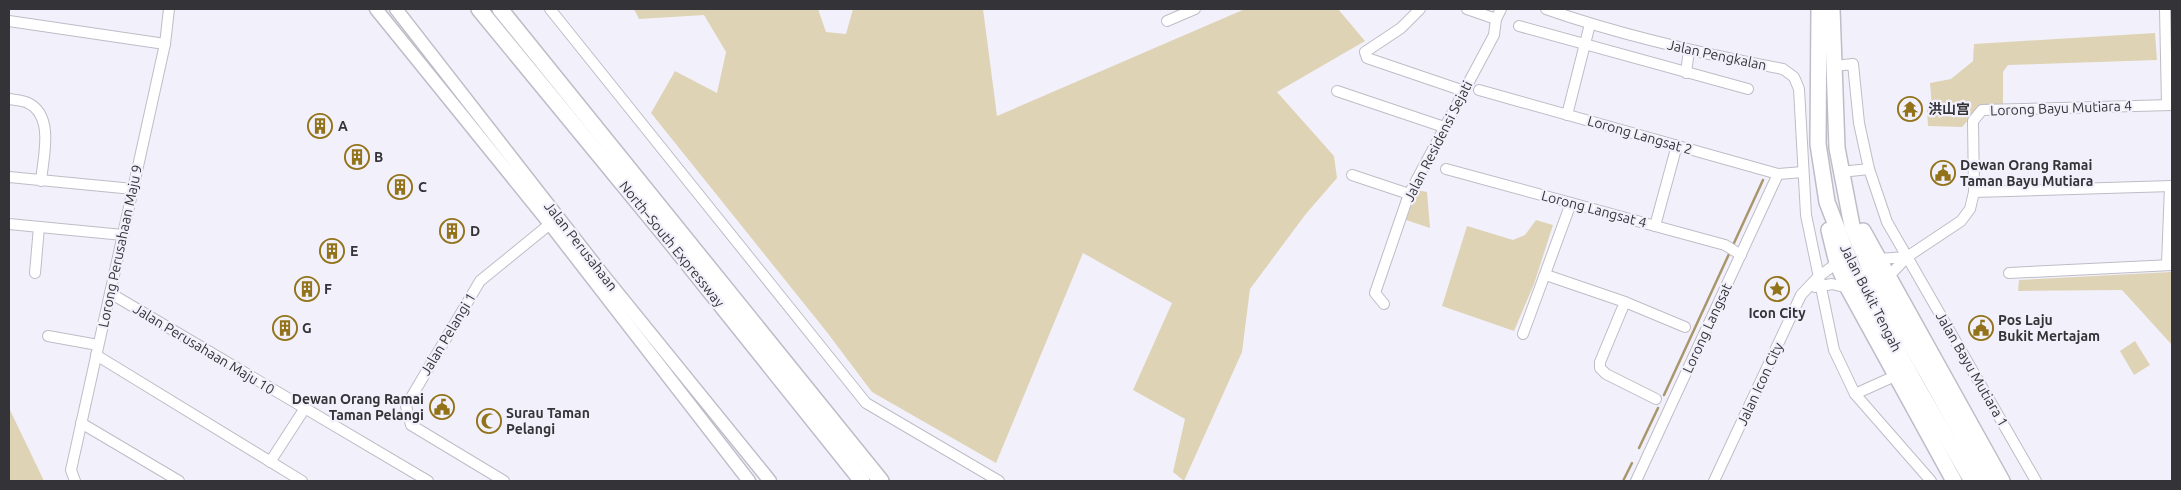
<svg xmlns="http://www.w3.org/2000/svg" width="2181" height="490" font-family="Ubuntu,'Noto Sans SC',sans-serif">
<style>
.green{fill:#dfd3b6}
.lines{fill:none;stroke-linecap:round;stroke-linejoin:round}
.stream{stroke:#a8976d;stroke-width:2.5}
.minor-casing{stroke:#bebdc7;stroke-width:12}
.major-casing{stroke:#bebdc7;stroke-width:15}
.highway-casing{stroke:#bebdc7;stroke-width:18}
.minor{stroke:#fff;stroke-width:10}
.major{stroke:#fff;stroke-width:12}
.highway{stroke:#fff;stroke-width:15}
.labels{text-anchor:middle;stroke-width:4.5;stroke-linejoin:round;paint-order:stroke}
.street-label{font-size:14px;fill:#343438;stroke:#f2f1fb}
.poi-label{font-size:14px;font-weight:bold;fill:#343438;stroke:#f2f1fb;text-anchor:start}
</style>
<rect width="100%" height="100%" fill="#f2f1fb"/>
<!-- green -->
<g class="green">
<path d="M634 9H818L826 32 846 34 853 9H983L997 116 1245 9H1338L1365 41 1277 92 1334 156 1337 178 1305 215 1250 289 1242 352 1184 481 1173 472 1185 419 1133 390 1172 303 1083 253 996 463 872 392 826 331 651 113 675 71 717 93 726 52 704 15 639 19Z"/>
<path d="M2155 33 2157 60 2008 65 2003 72V104L1982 105 1962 127 1928 126 1927 110 1932 108 1930 83 1951 79 1973 61 1974 44Z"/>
<path d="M1417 190 1427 192 1430 228 1406 220Z"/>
<path d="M1536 220 1553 225 1534 284 1514 331 1442 306 1467 226 1513 240 1525 235Z"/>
<path d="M2171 272 2172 345 2122 290 2018 291 2019 280Z"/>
<path d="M2135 341 2150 365 2134 375 2120 351Z"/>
<path d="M9 408 44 481H9Z"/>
</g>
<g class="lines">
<!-- stream -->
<g class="stream">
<path d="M1734 243 1763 180"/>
<path d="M1664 395 1729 254"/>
<path d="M1639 448 1658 408"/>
<path d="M1623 481 1632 463"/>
</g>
<defs>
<g id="minor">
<path d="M550 9 866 403 999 481"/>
<path d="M1420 9 1401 28 1365 52 1367 58 1464 91"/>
<path d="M1467 9 1496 19"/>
<path d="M1546 9C1623 36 1703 54 1783 69L1794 77 1799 89 1806 215 1834 350 1855 394 1931 481"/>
<path d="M2165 9 2167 105"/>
<path d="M9 21 165 44"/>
<path d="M1167 21 1195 9"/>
<path d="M1519 26 1748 89"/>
<path d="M1834 66 1853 64 1859 123 1869 169 1887 222 2036 481"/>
<path d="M1686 73 1689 50"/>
<path d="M1479 90 1778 174 1803 172"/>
<path d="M1337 91 1444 127"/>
<path d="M9 99C15 100 23 100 28 103 55 116 43 158 41 181"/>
<path d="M1567 115 1590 24"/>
<path d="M1446 169 1725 245 1741 255"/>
<path d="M1841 172 1869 169"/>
<path d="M1352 175 1409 194"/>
<path d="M9 177 133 189"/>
<path d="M1974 192 2172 186"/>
<path d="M9 224 123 235"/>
<path d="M1655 226 1677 145"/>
<path d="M1878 259 1907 257"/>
<path d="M2167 264 2170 186"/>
<path d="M35 273 39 227"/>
<path d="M2009 273 2172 265"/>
<path d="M1546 275 1625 302 1685 327"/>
<path d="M1888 277 1907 257 1961 221 1970 209 1974 192 1973 121 1982 110 2172 105"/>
<path d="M1815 287 1832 284 1848 288"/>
<path d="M110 293 428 481"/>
<path d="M1625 302 1600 362V368L1606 374 1656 399"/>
<path d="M1384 304 1375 293 1409 194 1494 35 1496 19 1501 9"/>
<path d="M1523 334 1571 203"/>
<path d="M48 336 98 345"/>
<path d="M96 355 302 481"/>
<path d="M1855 394 1895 376"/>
<path d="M81 423 179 481"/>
<path d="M270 462 305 408"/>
<path d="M75 481 71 470 165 44 169 9"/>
<path d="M504 481 411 425 406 406 480 281 550 224"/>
<path d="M1636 481 1778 174"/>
<path d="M1714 481 1801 295 1818 277 1837 263"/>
</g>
<g id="major">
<path d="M376 9 550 224 749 481"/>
<path d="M396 9 603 275 770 481"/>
</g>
<g id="highway">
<path d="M479 9 669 240 862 481"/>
<path d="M500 9 881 481"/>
<path d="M1819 9 1818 144 1827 202 1852 267 1919 390 1972 481"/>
<path d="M1832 9 1837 148 1852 226 1874 279 1988 481"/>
<path d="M1829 230 1837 263 1848 288 1954 481"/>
<path d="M1863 231 2002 481"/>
</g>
</defs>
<!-- minor casing -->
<use href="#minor" class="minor-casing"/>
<!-- major casing -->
<use href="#major" class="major-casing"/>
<!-- highway casing -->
<use href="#highway" class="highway-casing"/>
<!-- minor -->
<use href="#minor" class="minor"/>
<!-- major -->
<use href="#major" class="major"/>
<!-- highway -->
<use href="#highway" class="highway"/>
</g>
<!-- icons -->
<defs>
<symbol id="temple-ring" viewBox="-11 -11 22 22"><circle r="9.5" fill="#f2f1fb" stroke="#92731a" stroke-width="1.5"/><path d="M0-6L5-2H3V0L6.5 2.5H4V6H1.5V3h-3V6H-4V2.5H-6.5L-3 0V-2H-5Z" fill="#92731a"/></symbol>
<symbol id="building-ring" viewBox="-11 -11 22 22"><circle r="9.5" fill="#f2f1fb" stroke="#92731a" stroke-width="1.5"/><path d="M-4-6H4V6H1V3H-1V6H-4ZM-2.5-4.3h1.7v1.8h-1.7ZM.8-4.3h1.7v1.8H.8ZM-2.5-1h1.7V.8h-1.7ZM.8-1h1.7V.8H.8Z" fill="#92731a"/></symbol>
<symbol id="civic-ring" viewBox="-11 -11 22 22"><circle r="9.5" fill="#f2f1fb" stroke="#92731a" stroke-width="1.5"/><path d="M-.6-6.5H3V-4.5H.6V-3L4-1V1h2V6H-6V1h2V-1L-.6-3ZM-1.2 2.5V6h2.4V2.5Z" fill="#92731a"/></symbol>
<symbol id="sight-ring" viewBox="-11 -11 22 22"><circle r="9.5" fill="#f2f1fb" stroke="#92731a" stroke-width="1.5"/><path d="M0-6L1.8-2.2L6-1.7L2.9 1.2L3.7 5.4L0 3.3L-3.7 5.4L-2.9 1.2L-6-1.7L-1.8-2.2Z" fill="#92731a"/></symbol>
<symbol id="mosque-ring" viewBox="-11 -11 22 22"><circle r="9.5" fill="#f2f1fb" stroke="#92731a" stroke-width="1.5"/><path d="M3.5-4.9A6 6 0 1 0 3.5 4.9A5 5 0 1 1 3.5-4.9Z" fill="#92731a"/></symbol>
</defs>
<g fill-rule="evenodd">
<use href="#temple-ring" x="1896" y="95" width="28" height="28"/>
<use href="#building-ring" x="306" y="112" width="28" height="28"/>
<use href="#building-ring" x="343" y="143" width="28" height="28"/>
<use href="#civic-ring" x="1929" y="159" width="28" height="28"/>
<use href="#building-ring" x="386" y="173" width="28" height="28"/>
<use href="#building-ring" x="438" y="217" width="28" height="28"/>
<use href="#building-ring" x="318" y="237" width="28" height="28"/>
<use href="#building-ring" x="293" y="275" width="28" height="28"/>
<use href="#sight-ring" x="1763" y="275" width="28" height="28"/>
<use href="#building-ring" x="271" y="314" width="28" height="28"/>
<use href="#civic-ring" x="1967" y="314" width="28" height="28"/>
<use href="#civic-ring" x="428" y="393" width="28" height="28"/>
<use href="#mosque-ring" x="475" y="407" width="28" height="28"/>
</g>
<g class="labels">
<!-- street labels -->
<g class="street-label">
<text transform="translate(1717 55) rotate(12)" y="5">Jalan Pengkalan</text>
<text transform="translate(2061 108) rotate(-2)" y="5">Lorong Bayu Mutiara 4</text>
<text transform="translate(1640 135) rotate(16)" y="5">Lorong Langsat 2</text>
<text transform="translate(1438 141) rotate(-63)" y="5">Jalan Residensi Sejati</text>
<text transform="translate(1594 209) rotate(15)" y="5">Lorong Langsat 4</text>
<text transform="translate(672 244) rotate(51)" y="5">North–South Expressway</text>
<text transform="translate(120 246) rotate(-78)" y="5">Lorong Perusahaan Maju 9</text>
<text transform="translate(581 246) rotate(52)" y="5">Jalan Perusahaan</text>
<text transform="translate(1871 298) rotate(63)" y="5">Jalan Bukit Tengah</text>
<text transform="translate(1707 328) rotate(-65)" y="5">Lorong Langsat</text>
<text transform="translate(448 334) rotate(-59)" y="5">Jalan Pelangi 1</text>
<text transform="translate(204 349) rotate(31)" y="5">Jalan Perusahaan Maju 10</text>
<text transform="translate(1972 369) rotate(60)" y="5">Jalan Bayu Mutiara 1</text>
<text transform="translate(1760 384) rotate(-65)" y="5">Jalan Icon City</text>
</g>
<!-- poi labels -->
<g class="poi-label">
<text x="1928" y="114">洪山宫</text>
<text x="338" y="131">A</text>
<text x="374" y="162">B</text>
<text x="1960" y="170">Dewan Orang Ramai<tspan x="1960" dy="16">Taman Bayu Mutiara</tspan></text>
<text x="418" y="192">C</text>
<text x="470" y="236">D</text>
<text x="350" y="256">E</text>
<text x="324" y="294">F</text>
<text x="1777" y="318" text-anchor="middle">Icon City</text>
<text x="1998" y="325">Pos Laju<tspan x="1998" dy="16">Bukit Mertajam</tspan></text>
<text x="302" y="333">G</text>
<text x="424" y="404" text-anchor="end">Dewan Orang Ramai<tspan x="424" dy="16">Taman Pelangi</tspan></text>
<text x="506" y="418">Surau Taman<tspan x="506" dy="16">Pelangi</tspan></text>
</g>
</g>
<!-- border -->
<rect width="2181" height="490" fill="none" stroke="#343438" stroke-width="20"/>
</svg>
